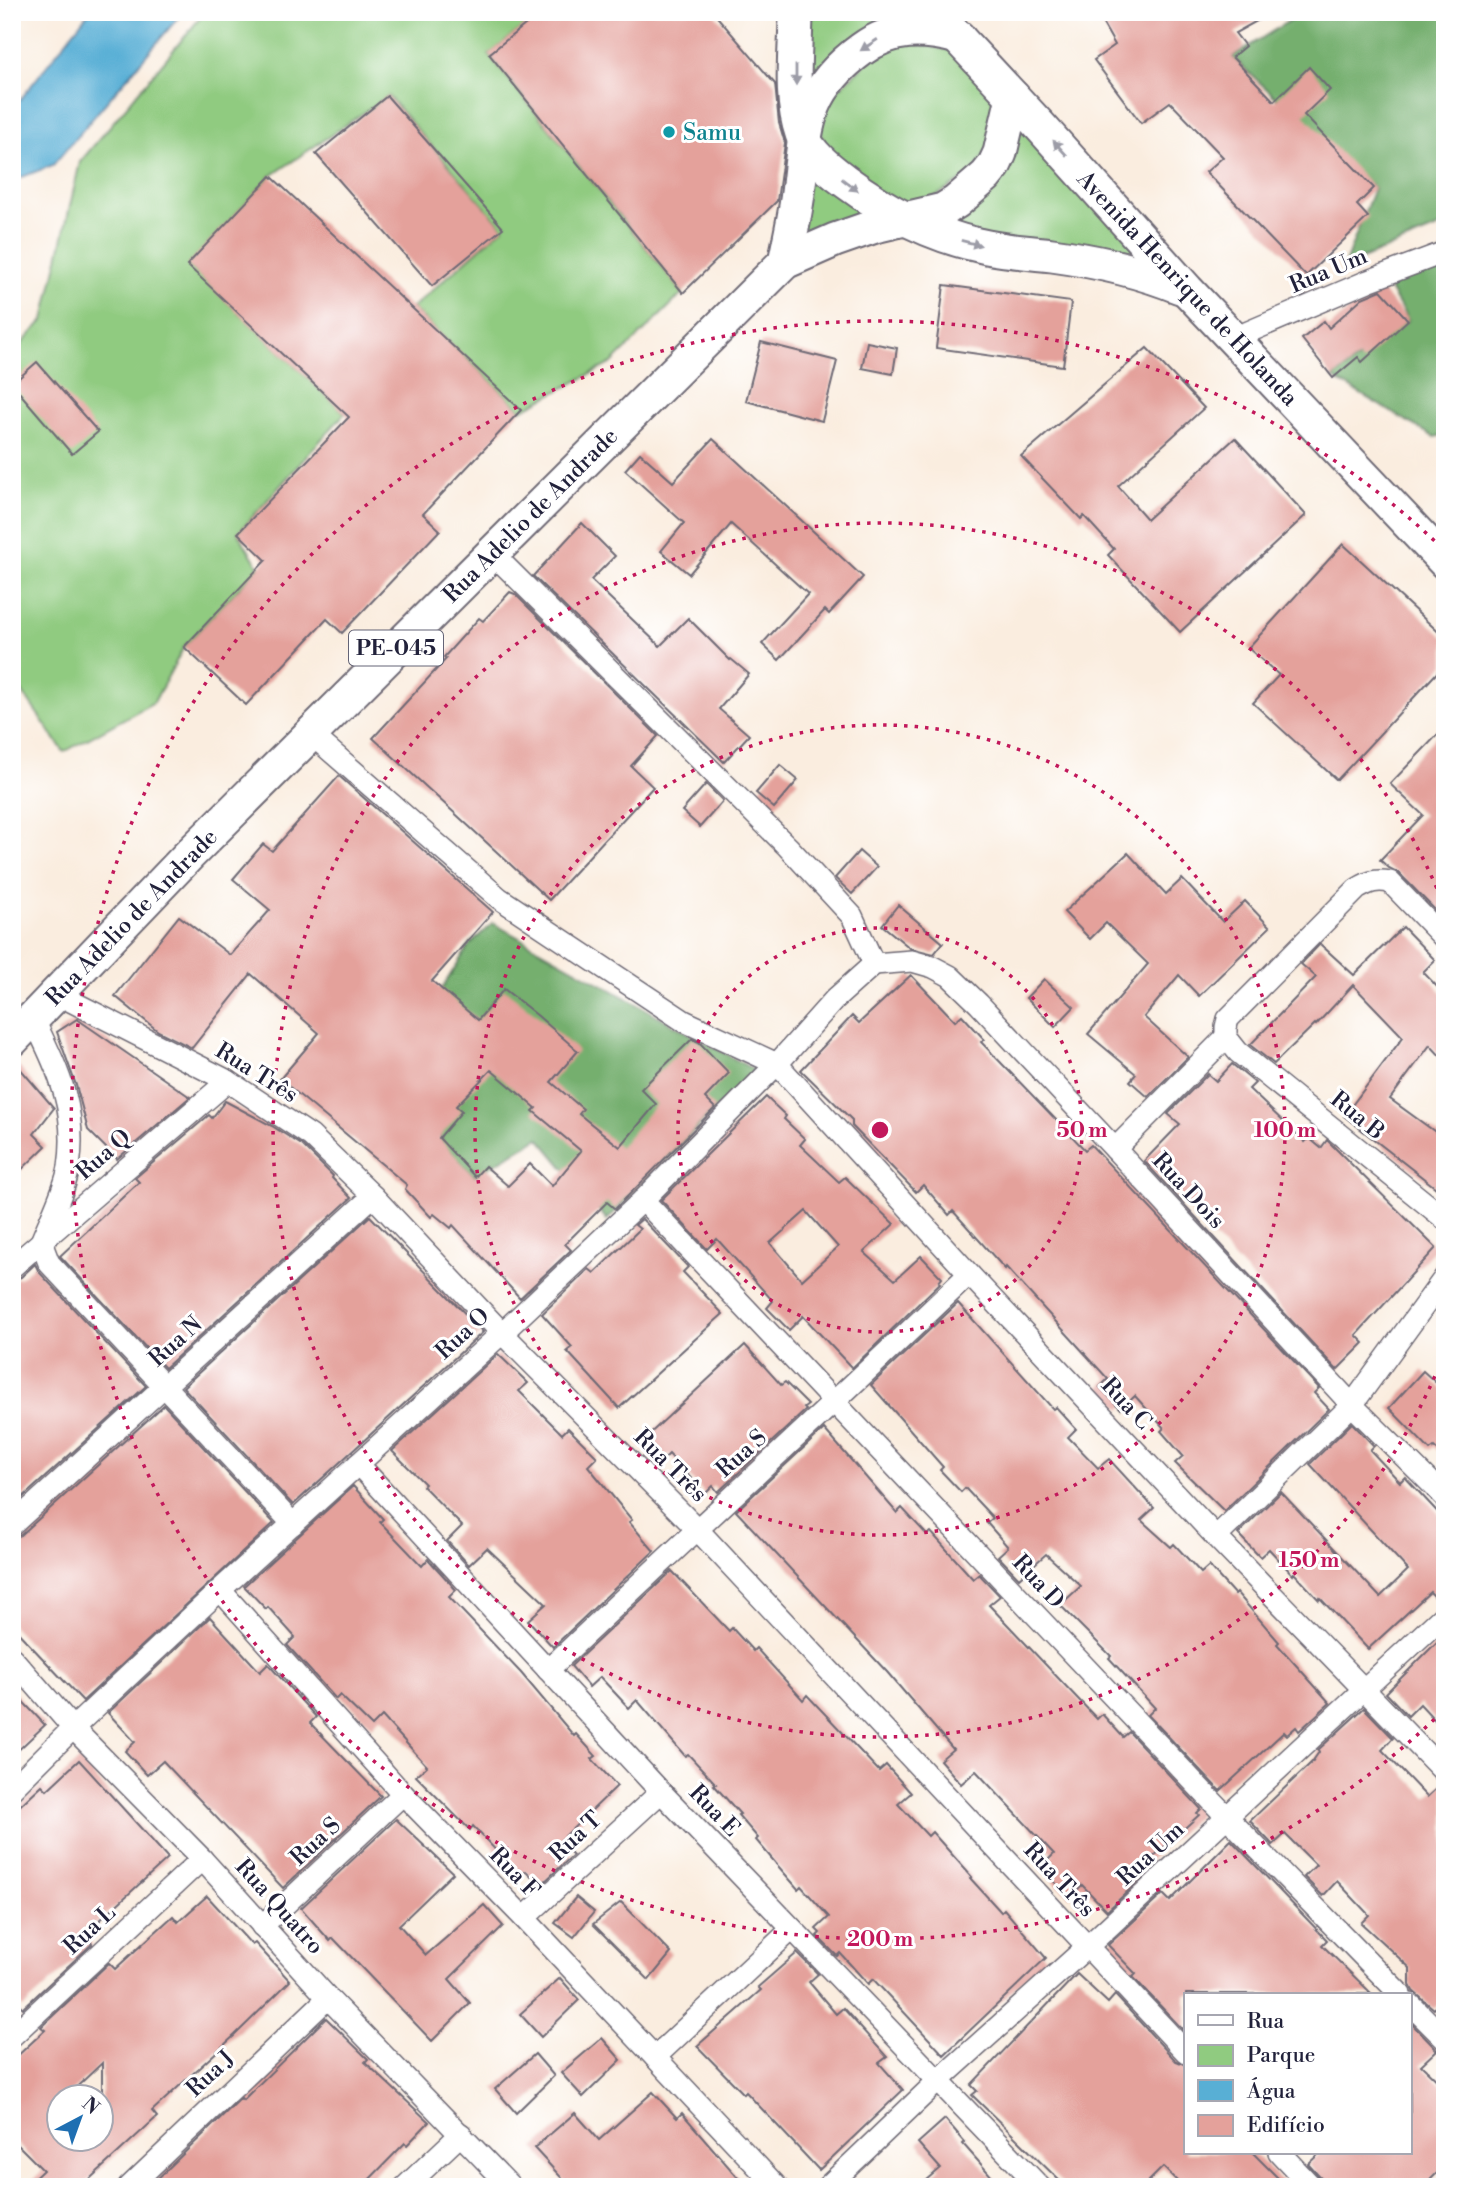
<svg xmlns="http://www.w3.org/2000/svg" width="1457" height="2199" font-family="'Libre Bodoni',serif">
<style>
.green{fill:#90cb80;stroke:#59765e;stroke-width:2}
.forest{fill:#74af6e;stroke:#4b6854;stroke-width:2}
.water{fill:#58afd5;stroke:#3d6888;stroke-width:2}
.building{fill:#e4a19b;fill-rule:evenodd}
.lines{fill:none;stroke-linecap:round;stroke-linejoin:round}
.minor-casing{stroke:#6e6974;stroke-width:24}
.primary-casing{stroke:#6e6974;stroke-width:37}
.minor{stroke:#fff;stroke-width:21}
.primary{stroke:#fff;stroke-width:33}
.oneway{fill:#9c9ca7}
.ring{fill:none;stroke:#c2185b;stroke-width:3.5;stroke-dasharray:3.5 7}
.culture-dot{fill:#0f9aa8;stroke:#fff;stroke-width:2.5}
.labels{text-anchor:middle;stroke-width:6;stroke-linejoin:round;paint-order:stroke}
.shield{fill:#fff;stroke:#646476;stroke-width:2}
.shield-label{font-size:21px;font-weight:bold;fill:#22223b}
.culture-label{font-size:23px;fill:#0d838f;stroke:#fff;text-anchor:start}
.street-label{font-size:23px;fill:#22223b;stroke:#fff}
.centre{fill:#c2185b;stroke:#fff;stroke-width:3.5}
.ring-label{font-size:21px;text-anchor:middle;font-weight:bold;fill:#c2185b;stroke:#fff;stroke-width:6;stroke-linejoin:round;paint-order:stroke}
</style>
<rect width="100%" height="100%" fill="#fff"/>
<filter id="ink" filterUnits="userSpaceOnUse"><feTurbulence type="fractalNoise" baseFrequency=".0143" numOctaves="2"/><feDisplacementMap in="SourceGraphic" scale="14" xChannelSelector="R" yChannelSelector="G"/><feConvolveMatrix kernelMatrix="1 2 1 2 8 2 1 2 1" color-interpolation-filters="sRGB"/></filter>
<filter id="wash" filterUnits="userSpaceOnUse"><feTurbulence type="fractalNoise" baseFrequency=".00686" numOctaves="4" result="noise"/><feDisplacementMap in="SourceGraphic" scale="28" xChannelSelector="R" yChannelSelector="G"/><feGaussianBlur stdDeviation="1.57" result="paint"/><feColorMatrix in="noise" values="0 0 0 0 0 0 0 0 0 0 0 0 0 0 0 0 0 1.4 0 .05"/><feComposite in="paint" operator="in"/></filter>
<g filter="url(#wash)">
<rect width="100%" height="100%" fill="#faeddf"/>
<!-- green -->
<g class="green">
<path d="M205 12H541L489 55 683 293 612 363 521 410 412 308 503 228 388 96 271 176 188 265 345 413 238 533 259 567 184 647 154 702 64 752 12 677V354L44 320 80 162Z"/>
<path d="M805 12H924L939 28 878 26 808 105Z"/>
<path d="M891 39 955 51 989 82 1001 127 991 162 905 215 829 154 820 131 822 105Z"/>
<path d="M1013 107 1170 278 940 228Z"/>
<path d="M807 153 894 221 795 250Z"/>
</g>
<!-- forest -->
<g class="forest">
<path d="M1303 12H1445V225L1344 266 1374 188 1232 57Z"/>
<path d="M1445 251V435L1434 437 1333 378 1408 320 1386 283Z"/>
<path d="M493 923 754 1070 607 1220 539 1138 474 1176 443 1144 409 1028 439 993 470 944Z"/>
</g>
<!-- water -->
<path class="water" d="M89 12H183L53 165 12 181V110Z"/>
<g id="blocks">
<!-- building -->
<g class="building">
<path d="M541 12H713L775 84 779 123 785 143 777 201 683 293 489 54Z"/>
<path d="M1096 12H1273L1235 33 1245 46 1232 57 1274 101 1309 67 1330 90 1304 115 1374 188 1357 205 1368 217 1306 276 1206 172 1223 157 1170 102 1141 123 1094 60 1115 45Z"/>
<path d="M387 96 503 228 432 286 316 154Z"/>
<path d="M271 176 521 410 423 514 440 530 342 633 327 619 246 705 184 647 266 560 238 533 349 417 187 265Z"/>
<path d="M944 285 1071 302 1063 366 936 348Z"/>
<path d="M1381 290 1408 320 1362 362 1358 357 1333 378 1302 339 1324 321 1329 328 1362 298Z"/>
<path d="M761 342 837 361 822 421 746 401Z"/>
<path d="M867 342 897 348 893 374 862 368Z"/>
<path d="M1147 348 1204 408 1118 486 1147 519 1235 438 1306 515 1180 632 1108 555 1114 549 1084 516 1081 519 1021 456Z"/>
<path d="M37 362 98 432 72 454 12 384Z"/>
<path d="M713 439 863 577 829 614 825 610 779 660 762 644 808 594 731 524 689 574 661 551 684 523 625 470 640 453 673 482Z"/>
<path d="M582 523 615 556 591 580 660 646 688 618 730 660 731 659 749 674 719 709 749 735 724 762 533 576Z"/>
<path d="M1343 544 1445 638V664L1337 780 1253 703 1279 675 1248 648Z"/>
<path d="M510 592 515 594 658 736 631 766 653 787 549 900 373 738 446 659 444 657 479 618 483 621Z"/>
<path d="M1445 727V920L1399 873 1389 868 1380 860 1423 815 1390 784Z"/>
<path d="M780 765 798 780 774 808 756 793Z"/>
<path d="M339 776 493 912 432 981 478 1020 504 989 538 1016 578 1051 551 1082 583 1109 579 1114 620 1147 656 1104 641 1089 692 1039 699 1042 729 1073 705 1098 715 1108 615 1209 607 1202 565 1244 571 1250 520 1298 453 1225 451 1228 434 1214 431 1217 405 1189 407 1185 280 1079 319 1033 251 974 192 1048 158 1031 115 996 179 916 230 955 270 910 233 879 263 844 272 851ZM491 1070 536 1108 533 1111 581 1151 552 1186 530 1164 508 1186 485 1166 475 1177 439 1138 462 1111 456 1106Z"/>
<path d="M706 784 723 801 700 827 682 811Z"/>
<path d="M859 851 877 867 852 894 835 878Z"/>
<path d="M1128 853 1166 894 1182 879 1223 922 1245 901 1270 927 1199 996 1179 975 1144 1017 1188 1057 1148 1097 1130 1081 1136 1074 1088 1034 1148 964 1106 923 1090 939 1064 912Z"/>
<path d="M898 905 943 943 934 954 910 948 882 925Z"/>
<path d="M1403 927 1435 960 1423 972 1445 995V1061L1430 1045 1390 1099 1445 1139V1195L1344 1116 1403 1037 1353 985 1316 1025 1315 1024 1274 1064 1250 1045 1316 977 1301 964 1320 944 1354 975Z"/>
<path d="M911 975 955 1021 962 1015 984 1039 981 1042 1085 1150 1091 1145 1319 1388 1314 1393 1329 1409 1224 1511 1175 1463 1183 1456 1161 1431 1164 1428 1135 1396 1121 1409 1100 1387 1108 1379 1006 1267 1005 1269 953 1211 949 1215 923 1185 916 1192 852 1126V1120L801 1070 852 1016 859 1023Z"/>
<path d="M1044 979 1074 1007 1055 1027 1026 998Z"/>
<path d="M77 1019 190 1097 117 1159 88 1130 76 1085 57 1032Z"/>
<path d="M12 1059 54 1108 34 1134 46 1146 12 1179Z"/>
<path d="M1232 1064 1255 1083 1249 1089 1305 1142 1309 1138 1321 1148 1327 1140 1329 1142 1436 1248 1356 1335 1364 1343 1337 1370 1144 1161 1180 1124 1168 1114 1208 1074 1216 1081Z"/>
<path d="M766 1097 786 1116 784 1119 805 1139 800 1145 839 1182 845 1177 894 1224 864 1252 895 1280 921 1256 942 1278 939 1282 940 1283 852 1368 803 1316 789 1330 767 1308 773 1301 717 1239 707 1249 661 1200ZM806 1211 838 1247 802 1280 770 1243Z"/>
<path d="M225 1101 272 1126 303 1146 333 1176 332 1178 351 1198 165 1368 60 1256 139 1182 135 1178 209 1115 212 1118Z"/>
<path d="M370 1216 483 1332 293 1505 183 1387Z"/>
<path d="M642 1219 688 1267 683 1272 723 1314 619 1408 567 1351 572 1347 542 1314 589 1269 594 1273 640 1229 635 1225Z"/>
<path d="M35 1264 39 1272 146 1386 12 1507V1280L21 1277Z"/>
<path d="M958 1303 1053 1409 1056 1407 1076 1429 1068 1437 1098 1468 1109 1459 1154 1508 1141 1520 1171 1547 1174 1544 1201 1573 1209 1566 1235 1595 1237 1593 1279 1642 1277 1644 1330 1703 1299 1731 1296 1727 1287 1735 1284 1732 1220 1791 1148 1715 1155 1708 1109 1658 1111 1656 1060 1605 1081 1586 1046 1554 1019 1578 998 1556 1008 1547 987 1523 993 1518 965 1488 961 1492 940 1470 943 1467 871 1385Z"/>
<path d="M745 1345 781 1385 785 1382 808 1405 804 1408 806 1410 718 1492 713 1486 705 1494 669 1454 662 1461 643 1440Z"/>
<path d="M498 1354 528 1383 519 1391 562 1434 568 1428 597 1457 588 1466 632 1520 629 1522 654 1551 553 1647 528 1620 546 1604 487 1548 469 1565 447 1541 462 1526 423 1486 425 1484 392 1451Z"/>
<path d="M1423 1371 1445 1391V1457L1434 1447 1430 1450 1389 1408Z"/>
<path d="M164 1405 274 1523 83 1701 12 1626V1538L21 1535Z"/>
<path d="M1352 1423 1374 1446 1370 1450 1400 1482 1405 1477 1445 1520V1601L1440 1602 1430 1592 1368 1649 1320 1598 1319 1600 1294 1573 1293 1575 1269 1549 1260 1557 1238 1534 1281 1492 1380 1597 1408 1570 1310 1464Z"/>
<path d="M824 1429 897 1513 902 1508 927 1535 931 1532 973 1579 979 1574 1000 1596 989 1605 1097 1719 1102 1714 1123 1737 1129 1732 1201 1809 1197 1813 1199 1815 1139 1870 1144 1876 1107 1911 1082 1885 1070 1897 1040 1868 1054 1854 976 1771 961 1784 940 1760 953 1749 887 1672 736 1511Z"/>
<path d="M353 1486 383 1519 380 1522 422 1566 428 1559 450 1583 456 1590 449 1597 521 1673 574 1736 576 1734 596 1756 592 1759 617 1786 560 1841 573 1855 541 1885 526 1871 520 1876 473 1826 470 1830 416 1776 427 1766 382 1716 372 1726 340 1695 336 1699 287 1645 295 1637 268 1607 266 1609 244 1586Z"/>
<path d="M672 1571 729 1631 732 1628 753 1651 756 1648 803 1700 807 1695 879 1771 886 1765 911 1793 898 1804 928 1836 932 1832 972 1877 970 1878 1001 1912 1004 1909 1046 1958 944 2055 873 1979 868 1984 840 1953 837 1956 817 1936 820 1933 816 1929 829 1917 801 1886 798 1889 778 1866 756 1840 758 1838 738 1815 740 1814 714 1785 716 1784 688 1754 685 1756 637 1700 629 1708 600 1677 589 1687 571 1666Z"/>
<path d="M210 1617 260 1672 268 1664 316 1717 310 1723 381 1796 283 1888 163 1761 147 1775 125 1751 135 1742 108 1713Z"/>
<path d="M1445 1634V1731L1420 1704 1408 1716 1386 1693Z"/>
<path d="M12 1690 45 1725 12 1756Z"/>
<path d="M1364 1708 1393 1738 1382 1750 1427 1797 1440 1785 1445 1786V1998L1434 2009 1413 1991 1410 1985V1968L1361 1923 1369 1915 1337 1881 1323 1896 1304 1877 1316 1865 1285 1834 1273 1845 1250 1821 1312 1762 1319 1752 1318 1750Z"/>
<path d="M79 1760 168 1858 86 1933 92 1944 23 2008 12 1998V1813L42 1785 47 1790Z"/>
<path d="M396 1819 453 1873 399 1925 426 1955 484 1905 503 1926 449 1979 470 2003 432 2041 333 1938 330 1941 301 1908Z"/>
<path d="M1231 1840 1327 1940 1322 1945 1372 1994H1186V2033L1133 1977 1136 1974 1108 1945 1163 1894 1170 1901Z"/>
<path d="M207 1896 252 1945 255 1943 290 1981 235 2035 152 2111 157 2117 81 2187H25L43 2170 12 2139V2061L45 2030 41 2027 109 1963 115 1969 173 1916 178 1922ZM102 2063V2139H60V2097H66Z"/>
<path d="M576 1897 594 1912 574 1937 555 1923Z"/>
<path d="M621 1902 671 1953 649 1980 593 1924Z"/>
<path d="M797 1953 818 1974 809 1982 836 2014 843 2008 887 2057 879 2063 903 2090 819 2170 746 2092 744 2094 697 2046 761 1990 758 1987Z"/>
<path d="M1077 1974 1108 2003 1115 1995 1176 2061 1186 2065V2152H1252L1287 2187H1183L1163 2167 1143 2187H1066L972 2095 977 2091 971 2085Z"/>
<path d="M560 1978 579 2000 541 2037 520 2014Z"/>
<path d="M326 2018 368 2059 365 2062 429 2122 407 2145 405 2143 362 2187H149L241 2098 243 2100Z"/>
<path d="M1410 2022 1437 2050 1421 2065 1445 2088V2165L1423 2187 1328 2186 1308 2164 1321 2152H1410Z"/>
<path d="M602 2038 621 2060 583 2097 561 2073Z"/>
<path d="M535 2054 554 2076 516 2113 495 2089Z"/>
<path d="M653 2092 677 2118 682 2113 746 2187H570L534 2148 575 2113 599 2140Z"/>
<path d="M945 2119 965 2142 963 2144 1001 2187H918L940 2168 918 2143Z"/>
</g>
</g>
</g>
<g filter="url(#ink)">
<use href="#blocks" fill-opacity="0" stroke="#6e6974" stroke-width="2"/>
<g class="lines">
<defs>
<g id="minor">
<path d="M1232 339 1368 281 1445 252"/>
<path d="M492 553 788 847 852 916 874 964"/>
<path d="M311 734 499 898 684 1021 777 1064 969 1274 1216 1537 1445 1773"/>
<path d="M1445 939 1390 882C1376 879 1369 882 1357 889L1228 1019 1226 1027V1037L1238 1052 1445 1219"/>
<path d="M874 964 912 961 933 967 950 976 979 1004 1115 1149 1352 1405 1445 1497"/>
<path d="M57 994 228 1081 311 1136 373 1196 502 1333 696 1528 1186 2052"/>
<path d="M33 1018C57 1069 78 1108 69 1167 65 1190 50 1219 41 1242L49 1263 293 1524"/>
<path d="M1115 1149 1226 1037"/>
<path d="M643 1200 1227 1817 1400 1994"/>
<path d="M12 1267 228 1081"/>
<path d="M358 1464 661 1792 1040 2187"/>
<path d="M12 1525 373 1196"/>
<path d="M1216 1537 1352 1405 1445 1277"/>
<path d="M220 1590 403 1794 524 1918 777 2187"/>
<path d="M12 1658 73 1728 202 1859 328 1998 511 2187"/>
<path d="M548 1670C687 1537 830 1408 969 1274"/>
<path d="M12 1789 73 1728 220 1590 502 1333 643 1200 777 1064 835 999 874 964"/>
<path d="M524 1918 661 1792"/>
<path d="M262 1926 403 1794"/>
<path d="M1410 2004 1445 2039"/>
<path d="M12 2036 202 1859"/>
<path d="M655 2057 792 1929"/>
<path d="M1279 2152 1312 2187"/>
<path d="M129 2187 328 1998"/>
<path d="M405 2187 461 2134"/>
<path d="M827 2187 939 2080 1088 1946 1445 1614"/>
</g>
<g id="primary">
<path d="M796 12C796 52 789 96 802 134 808 153 829 169 845 181 884 210 929 234 978 245 1002 251 1027 252 1052 255 1096 261 1139 270 1180 287"/>
<path d="M934 12 1040 126 1187 290 1445 562"/>
<path d="M785 262C790 239 795 216 798 193 806 128 804 91 862 49 892 27 923 28 958 37"/>
<path d="M12 1040 189 855 785 262 835 240 875 226 943 210 956 202 986 176 994 166 1000 153 1013 97"/>
</g>
</defs>
<!-- minor casing -->
<use href="#minor" class="minor-casing"/>
<!-- primary casing -->
<use href="#primary" class="primary-casing"/>
<!-- minor -->
<use href="#minor" class="minor"/>
<!-- primary -->
<use href="#primary" class="primary"/>
</g>
<!-- one-way arrows -->
<defs><path id="oneway-solid" d="M-6-.8H1V-3.2L6.5 0L1 3.2V.8H-6Z" transform="scale(1.75)"/></defs>
<g class="oneway">
<use href="#oneway-solid" transform="translate(869 45) rotate(147)"/>
<use href="#oneway-solid" transform="translate(796 75) rotate(90)"/>
<use href="#oneway-solid" transform="translate(1060 148) rotate(-132)"/>
<use href="#oneway-solid" transform="translate(850 185) rotate(37)"/>
<use href="#oneway-solid" transform="translate(971 243) rotate(14)"/>
</g>
</g>
<!-- distance rings -->
<g class="ring">
<circle cx="880" cy="1130" r="202"/>
<circle cx="880" cy="1130" r="405"/>
<path d="M1443 1357A607 607 0 1 1 1443 903"/>
<path d="M1442 1712A809 809 0 1 1 1442 548"/>
</g>
<!-- markers -->
<circle class="culture-dot" cx="669" cy="132" r="7"/>
<g class="labels">
<!-- shield labels -->
<rect class="shield" x="349" y="630.5" width="94" height="35" rx="5"/>
<g class="shield-label">
<text x="396" y="655">PE-045</text>
</g>
<!-- culture labels -->
<g class="culture-label">
<text x="683" y="140">Samu</text>
</g>
<!-- street labels -->
<g class="street-label">
<text transform="translate(1328 270) rotate(-23)" y="8">Rua Um</text>
<text transform="translate(1188 288) rotate(47)" y="8">Avenida Henrique de Holanda</text>
<text transform="translate(530 515) rotate(-45)" y="8">Rua Adelio de Andrade</text>
<text transform="translate(131 917) rotate(-46)" y="8">Rua Adelio de Andrade</text>
<text transform="translate(257 1072) rotate(32)" y="8">Rua Três</text>
<text transform="translate(1358 1115) rotate(39)" y="8">Rua B</text>
<text transform="translate(103 1154) rotate(-41)" y="8">Rua Q</text>
<text transform="translate(1189 1190) rotate(47)" y="8">Rua Dois</text>
<text transform="translate(462 1333) rotate(-43)" y="8">Rua O</text>
<text transform="translate(175 1341) rotate(-42)" y="8">Rua N</text>
<text transform="translate(1127 1403) rotate(47)" y="8">Rua C</text>
<text transform="translate(741 1453) rotate(-42)" y="8">Rua S</text>
<text transform="translate(671 1465) rotate(45)" y="8">Rua Três</text>
<text transform="translate(1039 1581) rotate(47)" y="8">Rua D</text>
<text transform="translate(715 1810) rotate(46)" y="8">Rua E</text>
<text transform="translate(575 1836) rotate(-43)" y="8">Rua T</text>
<text transform="translate(315 1841) rotate(-43)" y="8">Rua S</text>
<text transform="translate(1150 1853) rotate(-43)" y="8">Rua Um</text>
<text transform="translate(515 1872) rotate(46)" y="8">Rua F</text>
<text transform="translate(1060 1879) rotate(47)" y="8">Rua Três</text>
<text transform="translate(280 1906) rotate(48)" y="8">Rua Quatro</text>
<text transform="translate(89 1929) rotate(-43)" y="8">Rua L</text>
<text transform="translate(210 2073) rotate(-43)" y="8">Rua J</text>
</g>
</g>
<circle cx="880" cy="1130" r="10" class="centre"/>
<g class="ring-label">
<text x="1082" y="1137">50 m</text>
<text x="1285" y="1137">100 m</text>
<text x="1309" y="1567">150 m</text>
<text x="880" y="1946">200 m</text>
</g>
<!-- margin -->
<rect width="1457" height="2199" fill="none" stroke="#fff" stroke-width="42"/>
<!-- legend -->
<rect x="1184" y="1993" width="228" height="161" fill="#ffffff" stroke="#a7a7b1" stroke-width="2"/>
<rect x="1198" y="2015" width="35" height="10" fill="#ffffff" stroke="#a7a7b1" stroke-width="2"/>
<text x="1247" y="2028" font-size="21" fill="#22223b">Rua</text>
<rect x="1198" y="2045" width="35" height="21" fill="#90cb80" stroke="#a7a7b1" stroke-width="2"/>
<text x="1247" y="2062" font-size="21" fill="#22223b">Parque</text>
<rect x="1198" y="2080" width="35" height="21" fill="#58afd5" stroke="#a7a7b1" stroke-width="2"/>
<text x="1247" y="2098" font-size="21" fill="#22223b">Água</text>
<rect x="1198" y="2115" width="35" height="21" fill="#e4a19b" stroke="#a7a7b1" stroke-width="2"/>
<text x="1247" y="2132" font-size="21" fill="#22223b">Edifício</text>
<!-- north arrow -->
<g transform="translate(80 2118) rotate(41)"><circle r="33" fill="#ffffff" stroke="#a7a7b1" stroke-width="2"/>
<path d="M0-5L12 26L0 18L-12 26Z" fill="#1f6fb2"/>
<text y="-10" font-size="19" font-weight="bold" text-anchor="middle" fill="#22223b">N</text>
</g>
</svg>
